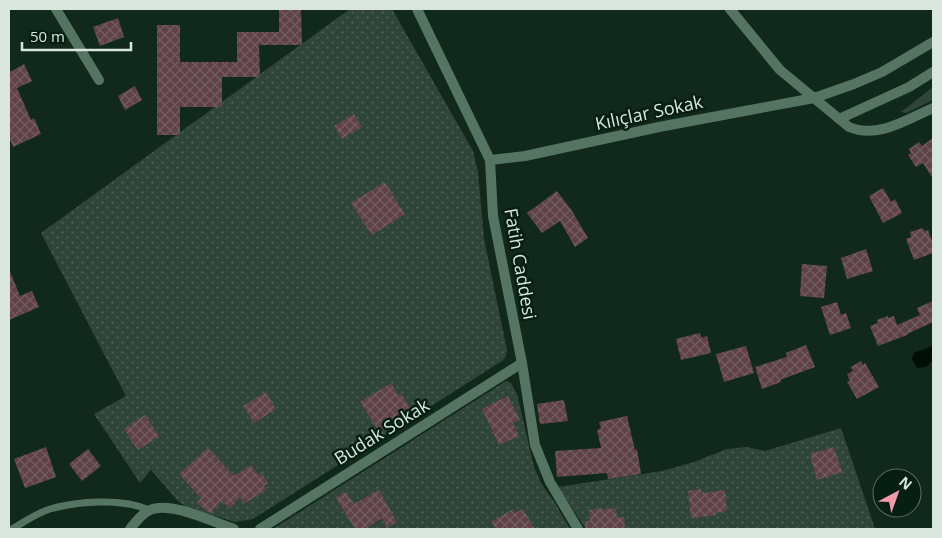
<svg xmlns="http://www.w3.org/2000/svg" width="942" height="538" font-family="'Open Sans',sans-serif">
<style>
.grass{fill:url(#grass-dots)}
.park{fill:#304539}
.water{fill:#000e04}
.building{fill:url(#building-cross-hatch)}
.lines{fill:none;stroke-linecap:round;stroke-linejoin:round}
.service{stroke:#557562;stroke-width:7}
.minor{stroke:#557562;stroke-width:10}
.labels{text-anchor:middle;stroke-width:5;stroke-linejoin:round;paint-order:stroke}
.street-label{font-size:18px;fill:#d8e6dd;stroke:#071f13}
</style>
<defs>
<pattern id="grass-dots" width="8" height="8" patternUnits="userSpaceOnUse" patternTransform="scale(1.25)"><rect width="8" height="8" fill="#304539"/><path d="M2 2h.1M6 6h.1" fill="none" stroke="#4d6055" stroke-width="1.8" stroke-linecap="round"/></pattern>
<pattern id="building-cross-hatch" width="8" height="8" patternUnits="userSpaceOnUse" patternTransform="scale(1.25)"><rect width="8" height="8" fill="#5e4247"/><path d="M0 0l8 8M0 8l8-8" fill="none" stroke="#745d61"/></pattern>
</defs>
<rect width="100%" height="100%" fill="#11291c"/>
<!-- grass -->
<g class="grass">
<path d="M350 9H392L473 151 478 172 484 239 507 350 505 358 502 361 253 519 235 522 188 508 178 501 151 470 140 483 94 414 126 396 41 233Z"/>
<path d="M506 381 511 383 517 394 534 467 541 483 555 503 570 529H273Z"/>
<path d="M841 428 875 529H586L558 487 662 471 694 462 727 449 746 447 765 451Z"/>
</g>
<!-- park -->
<path class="park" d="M933 87V100L906 113 901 112Z"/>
<!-- water -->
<path class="water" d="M933 346V360L926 367 917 368 912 359 914 353Z"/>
<!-- building -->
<g class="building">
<path d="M279 9H301L302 45H259L260 77H222V107H180V135H157V25H180V62H237V32H279Z"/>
<path d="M118 18 124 37 100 46 93 27Z"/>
<path d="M24 64 32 81 17 88 31 120 34 118 41 134 13 147 9 137V69L10 72Z"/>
<path d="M135 86 142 100 125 110 118 96Z"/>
<path d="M354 114 362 127 342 139 334 126Z"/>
<path d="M933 138V179L923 163 916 167 908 155 911 153 909 149 919 142 922 146Z"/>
<path d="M385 182 405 214 372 235 351 203Z"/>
<path d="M883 188 891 202 895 199 902 213 883 223 869 196Z"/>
<path d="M557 191 572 211 588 238 575 247 560 221 542 233 527 213Z"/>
<path d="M923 228 924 231 928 230 933 244V253L914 260 906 239 911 237 910 232Z"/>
<path d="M866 249 873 271 847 279 841 258Z"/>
<path d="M802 264 827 266 824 298 800 296Z"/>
<path d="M9 269 20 296 32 291 39 307 9 320Z"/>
<path d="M933 301V322L907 334V335L878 346 870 326 878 323 877 320 888 316V318L894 316 897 325 920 315 917 308Z"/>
<path d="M837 302 841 315 846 313 851 328 830 335 821 307Z"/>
<path d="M700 333 702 338 707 336 711 353 681 360 676 339Z"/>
<path d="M806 345 815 367 780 380 781 382 762 389 755 367 787 357 786 353Z"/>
<path d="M746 346 754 373 724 382 716 354Z"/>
<path d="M861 361 863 365 865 363 879 387 857 399 847 382 850 381 847 374 853 371 851 367Z"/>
<path d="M391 383 398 395 401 393 412 411 379 431 360 402Z"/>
<path d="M266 392 276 409 254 423 243 406Z"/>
<path d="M508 396 520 420 513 423 519 436 499 445 482 409Z"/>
<path d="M564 400 568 421 540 424 537 404Z"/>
<path d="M145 415 159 436 138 450 124 429Z"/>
<path d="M627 416 635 450 637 449 641 474 608 479 607 473 557 477 555 451 601 448 597 430 601 429 599 422Z"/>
<path d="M46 447 56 477 25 488 14 459Z"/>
<path d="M834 447 842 472 817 480 810 454Z"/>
<path d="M208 448 234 476 251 465 258 475 261 472 268 483 264 486 266 490 244 504 240 497 231 508 221 501 211 513 208 512 197 503 201 498 179 474Z"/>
<path d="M88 449 101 466 82 481 69 464Z"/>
<path d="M701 489V493L725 490 727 511 716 513V515L691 518 688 491Z"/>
<path d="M379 490 397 522 387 528 382 518 365 529H355L336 498 346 492 354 504Z"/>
<path d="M603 508V510L616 508 617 518 624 517 625 529H585V521H590L589 510Z"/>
<path d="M513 509 515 513 523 509 535 529H496L491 522Z"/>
</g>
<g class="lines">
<!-- service -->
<path class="service" d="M12 529C24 522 37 513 50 509 78 501 123 498 149 510"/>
<!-- minor -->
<g class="minor">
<path d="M56 9 99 80"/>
<path d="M417 9 490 160 493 216 522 363 535 445 550 482 578 529"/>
<path d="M730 9 780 70 849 127C878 139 906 120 933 108"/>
<path d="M839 119 909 87 933 72"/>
<path d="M490 160 525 156 659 127 814 98 854 84 882 72 933 42"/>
<path d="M130 529C136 522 141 514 150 510 171 501 213 522 234 529"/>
<path d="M260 529 522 363"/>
</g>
</g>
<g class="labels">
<!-- street labels -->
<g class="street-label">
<text transform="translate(649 113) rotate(-12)" y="6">Kılıçlar Sokak</text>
<text transform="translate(520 264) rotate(80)" y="6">Fatih Caddesi</text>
<text transform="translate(382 432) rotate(-32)" y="6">Budak Sokak</text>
</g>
</g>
<!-- border -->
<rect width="942" height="538" fill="none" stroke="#d8e6dd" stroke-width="20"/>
<!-- north arrow -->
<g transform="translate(897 493) rotate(41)"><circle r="24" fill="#071f13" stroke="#5b6f64"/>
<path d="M0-4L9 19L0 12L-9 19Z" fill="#f39aab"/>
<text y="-8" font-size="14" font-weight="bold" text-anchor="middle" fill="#d8e6dd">N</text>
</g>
<!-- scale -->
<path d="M22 42v8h109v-8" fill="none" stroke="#d8e6dd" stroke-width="2.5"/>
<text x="30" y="42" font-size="15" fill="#d8e6dd" stroke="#071f13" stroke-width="4" paint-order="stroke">50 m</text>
</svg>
